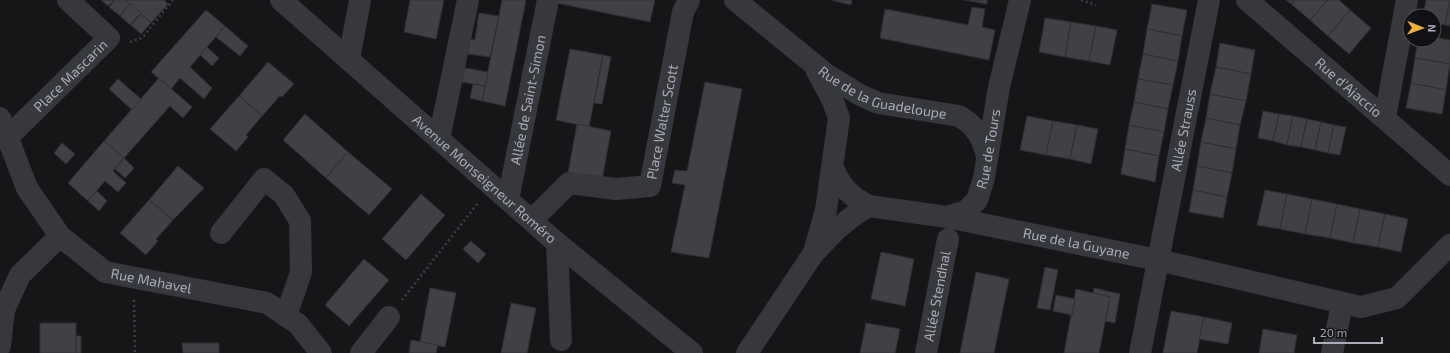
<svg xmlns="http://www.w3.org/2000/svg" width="1450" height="353" font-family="'Exo 2',sans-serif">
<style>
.building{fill:#404145;stroke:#303034}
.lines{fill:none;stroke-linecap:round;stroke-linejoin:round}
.path{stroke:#3d3f44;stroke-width:2.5;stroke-dasharray:2 3;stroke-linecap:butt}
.minor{stroke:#37383d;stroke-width:22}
.labels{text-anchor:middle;stroke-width:3;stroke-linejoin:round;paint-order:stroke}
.street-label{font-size:14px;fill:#a8adb8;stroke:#111113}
</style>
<rect width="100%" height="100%" fill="#161618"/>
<!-- building -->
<g class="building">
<path d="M101 0H114L108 6Z"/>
<path d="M115 0H125L130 4 120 16 109 7Z"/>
<path d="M125 0H164L168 4 151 23Z"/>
<path d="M410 0H444L436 39 404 32Z"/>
<path d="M502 0H526L505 106 482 101Z"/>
<path d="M556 0H655L650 22 556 3Z"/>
<path d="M831 0H852L851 5Z"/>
<path d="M964 0H987V4Z"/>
<path d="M1286 0H1294L1291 4Z"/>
<path d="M1294 0H1328L1310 20 1291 4Z"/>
<path d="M1328 0H1339L1350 10 1328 36 1310 20Z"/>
<path d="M1426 0H1450L1445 25 1434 23V16H1423Z"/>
<path d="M1450 0V26L1445 25Z"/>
<path d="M130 4 141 13 130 25 120 16Z"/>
<path d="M1152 4 1187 10 1182 36 1147 29Z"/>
<path d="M972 7 985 9 982 27 995 30 989 60 880 38 885 9 968 25Z"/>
<path d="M206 10 225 26 190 67 212 88 204 99 180 78 171 89 151 72Z"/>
<path d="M1350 10 1371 28 1349 54 1328 36Z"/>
<path d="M479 13 499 16 490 57 468 54 470 39 475 40Z"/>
<path d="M141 14 151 23 141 34 131 25Z"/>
<path d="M1045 18 1071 22 1065 57 1039 52Z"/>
<path d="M1071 22 1096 26 1089 61 1065 57Z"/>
<path d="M225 26 248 46 240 56 216 37Z"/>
<path d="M1096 26 1117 30 1110 65 1089 61Z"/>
<path d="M1147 29 1182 36 1178 61 1143 54Z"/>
<path d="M1434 37 1450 40V64L1415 58 1418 40H1434Z"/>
<path d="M1220 43 1255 50 1251 74 1216 67Z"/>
<path d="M207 47 219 58 212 66 200 55Z"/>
<path d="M570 49 603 55 589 127 556 120Z"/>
<path d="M1143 54 1178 61 1173 85 1138 79Z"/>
<path d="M603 55 611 57 602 104 594 103Z"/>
<path d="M1415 58 1450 64 1446 90 1411 83Z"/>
<path d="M268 62 294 84 282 97 280 96 262 116 239 96Z"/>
<path d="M1216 67 1251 74 1246 101 1210 94Z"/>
<path d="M465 68 488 72 485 86 462 82Z"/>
<path d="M159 78 192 107 183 118 170 106 124 158 104 141Z"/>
<path d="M118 79 141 99 132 110 109 89Z"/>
<path d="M1138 79 1173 85 1168 109 1134 102Z"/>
<path d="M705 82 742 89 709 258 671 252 685 185 672 183 675 170 687 171Z"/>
<path d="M1411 83 1446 90 1442 114 1406 108Z"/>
<path d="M473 84 485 86 482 101 470 98Z"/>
<path d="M1210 94 1246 101 1240 125 1206 118Z"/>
<path d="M239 96 262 116 246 135 248 137 236 151 210 129Z"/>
<path d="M1134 102 1168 109 1164 132 1129 125Z"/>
<path d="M1263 111 1279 114 1273 141 1258 138Z"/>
<path d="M305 114 348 152 326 178 283 140Z"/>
<path d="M1279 114 1293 116 1287 145 1273 141Z"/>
<path d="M1027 116 1053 121 1046 155 1020 150Z"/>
<path d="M1293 116 1307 119 1301 147 1287 145Z"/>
<path d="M1206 118 1240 125 1236 149 1201 142Z"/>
<path d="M1307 119 1321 122 1315 150 1301 147Z"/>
<path d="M1053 121 1077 125 1070 159 1046 155Z"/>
<path d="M1321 122 1334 125 1328 153 1315 150Z"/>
<path d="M577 124 611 131 602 180 568 173Z"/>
<path d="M1077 125 1098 129 1091 164 1070 159Z"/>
<path d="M1129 125 1164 132 1159 156 1125 149Z"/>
<path d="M1334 125 1346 127 1340 155 1328 153Z"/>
<path d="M104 141 124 158 113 171 126 183 118 192 105 181 88 201 68 183Z"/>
<path d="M1201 142 1236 149 1232 173 1197 166Z"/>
<path d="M62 143 75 154 66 164 54 153Z"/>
<path d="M1125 149 1159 156 1155 182 1121 174Z"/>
<path d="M348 152 392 189 369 215 326 178Z"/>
<path d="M124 158 134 168 125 178 115 169Z"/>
<path d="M178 166 204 188 173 220 149 200Z"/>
<path d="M1197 166 1232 173 1227 197 1193 190Z"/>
<path d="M1193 190 1227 197 1223 218 1189 212Z"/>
<path d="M1265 190 1287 194 1280 229 1257 225Z"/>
<path d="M97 191 107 201 99 211 88 201Z"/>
<path d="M421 194 445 215 406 260 382 239Z"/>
<path d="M1287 194 1312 199 1305 234 1280 229Z"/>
<path d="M1312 199 1337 204 1330 238 1305 234Z"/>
<path d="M149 200 173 220 156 239 158 241 146 255 120 233Z"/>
<path d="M1337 204 1360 209 1353 243 1330 238Z"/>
<path d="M1360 209 1385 214 1378 247 1353 243Z"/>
<path d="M1385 214 1408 219 1401 252 1378 247Z"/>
<path d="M471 241 486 254 478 263 463 249Z"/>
<path d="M881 252 914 259 905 306 871 299Z"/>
<path d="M364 259 389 280 349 326 325 305Z"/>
<path d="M1045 267 1058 270 1050 310 1037 308Z"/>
<path d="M976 272 1009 279 994 353H960Z"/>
<path d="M430 288 456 293 445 347 420 342Z"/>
<path d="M1094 288 1120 294 1115 323 1105 321 1110 297 1093 293Z"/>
<path d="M1076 289 1110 297 1099 353H1064Z"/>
<path d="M1056 295 1075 299 1072 315 1053 311Z"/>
<path d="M511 303 536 308 527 353H501Z"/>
<path d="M1171 311 1204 317 1197 353H1163Z"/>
<path d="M1204 317 1232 323 1228 344 1199 339Z"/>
<rect x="40" y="323" width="36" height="30"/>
<path d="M866 323 900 329 895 353H860Z"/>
<path d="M1263 329 1297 335 1294 353H1259Z"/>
<rect x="76" y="336" width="5" height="17"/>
<path d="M411 340 438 345 436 353H409Z"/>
<path d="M182 343H219V353H183Z"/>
</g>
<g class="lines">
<!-- path -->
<g class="path">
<path d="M1081 0 1096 5"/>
<path d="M130 42 142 38 173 0"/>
<path d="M134 300 135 353"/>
<path d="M402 300 478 203"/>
</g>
<!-- minor -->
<g class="minor">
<path id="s1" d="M281 0 557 243 692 353"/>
<path id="s2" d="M735 0 826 74 860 95 878 103 959 116C976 126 982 137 987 156"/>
<path id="s3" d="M1247 0 1450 175"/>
<path d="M349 60 360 0"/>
<path d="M1385 117 1407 0"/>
<path id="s4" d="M0 118 27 188 60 236 105 272 267 303 298 324 321 353"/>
<path id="s5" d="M7 138 109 38 68 0"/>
<path d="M439 139 468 0"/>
<path d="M833 168C841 187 851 197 869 206"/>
<path id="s6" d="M508 200 548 0"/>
<path id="s7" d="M947 217 966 211 977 200 984 178 999 87 1020 0"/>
<path id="s8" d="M532 220 569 183 616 189 650 186 683 12 689 0"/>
<path d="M221 233 264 179 284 195 300 221 301 272 286 316"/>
<path d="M557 243 561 340"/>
<path d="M814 252 826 210 839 118 832 99 816 69"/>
<path d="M0 346 4 310 20 275 60 236"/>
<path d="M361 353 389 317"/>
<path id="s9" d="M747 353 813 254 837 229 853 216 869 206 947 217 1158 260 1361 307 1397 298 1450 245"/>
<path id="s10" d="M926 353 948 239"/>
<path id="s11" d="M1140 353 1209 0"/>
<path d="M1332 353 1342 304"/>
</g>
</g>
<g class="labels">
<!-- street labels -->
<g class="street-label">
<text dy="5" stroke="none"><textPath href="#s5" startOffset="89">Place Mascarin</textPath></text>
<text dy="5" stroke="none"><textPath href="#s3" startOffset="134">Rue d'Ajaccio</textPath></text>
<text dy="5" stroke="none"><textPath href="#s2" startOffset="178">Rue de la Guadeloupe</textPath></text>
<text dy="5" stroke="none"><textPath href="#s6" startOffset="102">Allée de Saint-Simon</textPath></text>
<text dy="5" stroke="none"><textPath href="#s8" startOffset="199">Place Walter Scott</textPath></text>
<text dy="5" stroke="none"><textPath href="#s11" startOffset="227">Allée Strauss</textPath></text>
<text dy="5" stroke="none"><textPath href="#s7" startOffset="88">Rue de Tours</textPath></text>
<text dy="5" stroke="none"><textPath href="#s1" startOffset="271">Avenue Monseigneur Roméro</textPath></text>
<text dy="5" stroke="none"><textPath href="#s9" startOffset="404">Rue de la Guyane</textPath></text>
<text dy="5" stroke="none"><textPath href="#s4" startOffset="238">Rue Mahavel</textPath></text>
<text dy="5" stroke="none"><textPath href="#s10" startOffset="58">Allée Stendhal</textPath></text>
</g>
</g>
<!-- north arrow -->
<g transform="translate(1422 28) rotate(91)"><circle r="19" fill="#111113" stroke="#4d4f55"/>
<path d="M0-3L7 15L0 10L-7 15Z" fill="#f2b134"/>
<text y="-6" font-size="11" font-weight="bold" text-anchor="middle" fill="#a8adb8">N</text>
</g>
<!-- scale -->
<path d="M1314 337v6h68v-6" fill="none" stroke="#a8adb8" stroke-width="2"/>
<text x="1320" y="337" font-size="12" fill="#a8adb8" stroke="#111113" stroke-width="3" paint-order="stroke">20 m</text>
</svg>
